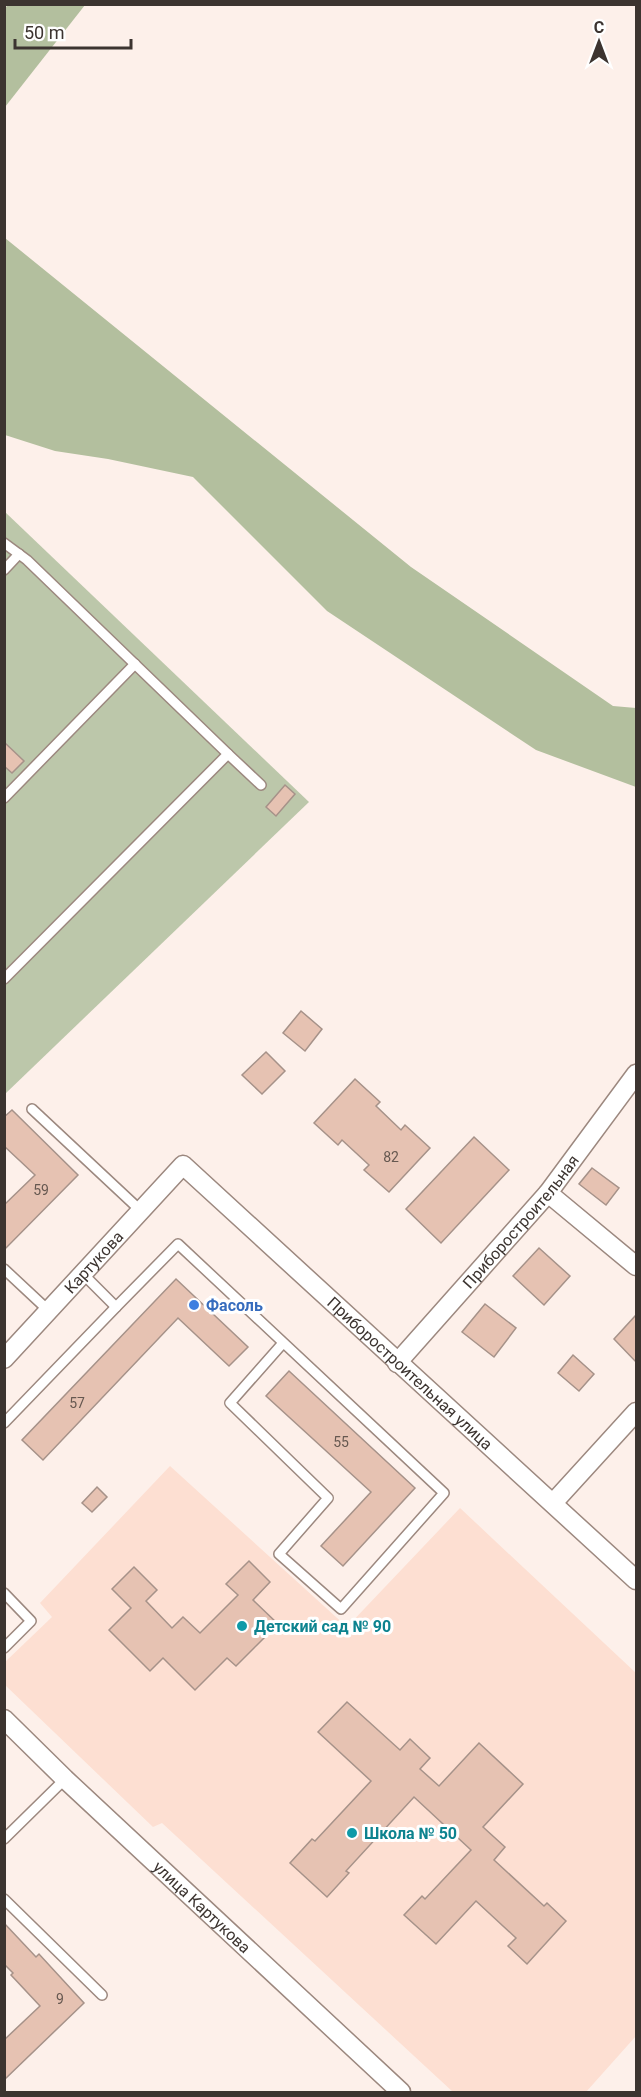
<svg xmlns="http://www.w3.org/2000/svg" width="641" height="2097" font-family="Roboto,sans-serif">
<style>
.built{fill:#fddfd2}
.green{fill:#bcc7aa}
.forest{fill:#b3bf9e}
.building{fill:#e6c2b2;stroke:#a69289;stroke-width:1.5}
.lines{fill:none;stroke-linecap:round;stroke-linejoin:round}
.service-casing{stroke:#9c887f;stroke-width:12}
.minor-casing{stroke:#9c887f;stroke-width:21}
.service{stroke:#fff;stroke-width:9}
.minor{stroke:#fff;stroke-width:18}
.shop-dot{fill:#3f7fe0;stroke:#fff;stroke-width:2}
.culture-dot{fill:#0f9aa8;stroke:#fff;stroke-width:2}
.labels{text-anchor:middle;stroke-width:6;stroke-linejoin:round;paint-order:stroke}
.number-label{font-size:14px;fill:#665850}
.street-label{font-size:16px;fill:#3c3430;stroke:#fff}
.shop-label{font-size:16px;font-weight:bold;fill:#366cbe;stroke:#fff;text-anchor:start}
.culture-label{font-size:16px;font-weight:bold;fill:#0d838f;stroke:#fff;text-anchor:start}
</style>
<rect width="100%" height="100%" fill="#fdf0ea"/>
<!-- built -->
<path class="built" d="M170 1466 347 1627 460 1508 636 1673V2036L586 2092H453L162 1823 153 1827 5 1685 4 1663 52 1617 40 1603Z"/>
<!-- green -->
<path class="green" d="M4 511 309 802 5 1094H4Z"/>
<!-- forest -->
<g class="forest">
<path d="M8 5H85L5 107 4 9Z"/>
<path d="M5 238 411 567 613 706 636 708V787L536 750 327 611 193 477 108 459 55 451 5 435Z"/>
</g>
<!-- building -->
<g class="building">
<path d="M4 742 24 761 12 773 4 766Z"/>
<path d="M285 785 295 794 276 816 266 807Z"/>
<path d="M301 1011 322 1029 305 1051 283 1033Z"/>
<path d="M266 1052 285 1071 262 1094 242 1075Z"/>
<path d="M355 1079 380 1102 376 1106 401 1130 405 1125 430 1148 389 1192 364 1170 369 1165 342 1140 338 1145 314 1123Z"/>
<path d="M12 1110 78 1175 4 1250V1205L35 1175 4 1146V1117Z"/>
<path d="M474 1137 509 1170 441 1243 406 1209Z"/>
<path d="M592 1168 619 1188 606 1205 579 1184Z"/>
<path d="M539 1248 570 1276 544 1305 513 1276Z"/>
<path d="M176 1279 248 1347 229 1366 178 1318 43 1460 22 1440Z"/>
<path d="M485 1304 516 1328 494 1357 462 1332Z"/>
<path d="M636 1315V1362L614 1339Z"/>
<path d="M573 1355 594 1374 579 1391 558 1373Z"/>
<path d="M289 1371 415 1488 343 1566 321 1546 371 1492 266 1396Z"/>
<path d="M97 1487 107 1497 92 1512 82 1503Z"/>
<path d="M249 1561 270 1582 253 1600 278 1624 236 1666 227 1658 195 1690 163 1658 150 1671 109 1630 131 1608 112 1589 134 1567 157 1590 146 1601 172 1628 183 1617 200 1633 238 1595 226 1584Z"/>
<path d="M347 1702 400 1750 410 1739 430 1758 420 1769 439 1786 479 1743 523 1784 483 1827 505 1847 494 1860 544 1906 547 1903 566 1921 527 1964 508 1946 516 1938 476 1901 436 1944 404 1915 422 1896 425 1899 471 1850 414 1797 346 1871 349 1873 327 1897 290 1863 312 1839 315 1841 371 1781 318 1732Z"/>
<path d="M4 1923 36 1957 39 1954 84 2003 4 2080V2040L40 2006 11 1975 13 1973 4 1964Z"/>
</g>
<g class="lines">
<defs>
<g id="service">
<path d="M4 543 27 560 228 754"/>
<path d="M4 570 19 554"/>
<path d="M4 798 135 664"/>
<path d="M4 979 228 754 261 785"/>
<path d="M32 1109 140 1210"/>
<path d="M4 1269 49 1311"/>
<path d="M83 1274 116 1307 178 1244 444 1493 341 1609 279 1554 328 1498 230 1403 283 1343"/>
<path d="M4 1423 116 1307"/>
<path d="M4 1593 31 1621 4 1648"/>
<path d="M4 1839 65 1779"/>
<path d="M4 1899 102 1995"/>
</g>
<g id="minor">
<path d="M548 1193 636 1266"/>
<path id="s1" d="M4 1359 183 1165 636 1580"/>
<path id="s2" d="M397 1363 548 1193 636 1074"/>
<path d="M553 1503 636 1412"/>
<path id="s3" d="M4 1719 65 1779 401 2092"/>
</g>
</defs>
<!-- service casing -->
<use href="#service" class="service-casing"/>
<!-- minor casing -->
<use href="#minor" class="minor-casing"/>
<!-- service -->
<use href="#service" class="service"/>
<!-- minor -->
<use href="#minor" class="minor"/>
</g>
<!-- markers -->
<circle class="shop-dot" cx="194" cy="1305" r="6"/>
<g class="culture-dot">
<circle cx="242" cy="1626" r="6"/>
<circle cx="352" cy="1833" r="6"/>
</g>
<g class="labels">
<!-- number labels -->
<g class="number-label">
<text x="391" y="1162">82</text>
<text x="41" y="1195">59</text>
<text x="77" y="1408">57</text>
<text x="341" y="1447">55</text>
<text x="60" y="2004">9</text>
</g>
<!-- street labels -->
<g class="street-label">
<text dy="6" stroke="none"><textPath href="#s2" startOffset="188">Приборостроительная</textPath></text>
<text dy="6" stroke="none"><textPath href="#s1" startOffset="132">Картукова</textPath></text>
<text dy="6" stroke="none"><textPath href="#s1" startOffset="572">Приборостроительная улица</textPath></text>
<text dy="6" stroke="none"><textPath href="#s3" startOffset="273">улица Картукова</textPath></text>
</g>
<!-- shop labels -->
<g class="shop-label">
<text x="206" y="1311">Фасоль</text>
</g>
<!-- culture labels -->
<g class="culture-label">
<text x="254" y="1632">Детский сад № 90</text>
<text x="364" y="1839">Школа № 50</text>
</g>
</g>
<!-- border -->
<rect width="641" height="2097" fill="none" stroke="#3c3430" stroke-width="12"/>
<!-- north arrow -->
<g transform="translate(599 42)" stroke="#ffffff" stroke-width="4.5" paint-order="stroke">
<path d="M0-4.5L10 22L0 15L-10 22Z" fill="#3c3430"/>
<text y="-9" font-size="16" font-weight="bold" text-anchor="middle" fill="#3c3430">С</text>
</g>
<!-- scale -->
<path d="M15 39v9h116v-9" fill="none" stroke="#3c3430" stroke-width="3"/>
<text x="24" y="39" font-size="18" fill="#3c3430" stroke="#ffffff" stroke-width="4.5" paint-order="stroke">50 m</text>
</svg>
